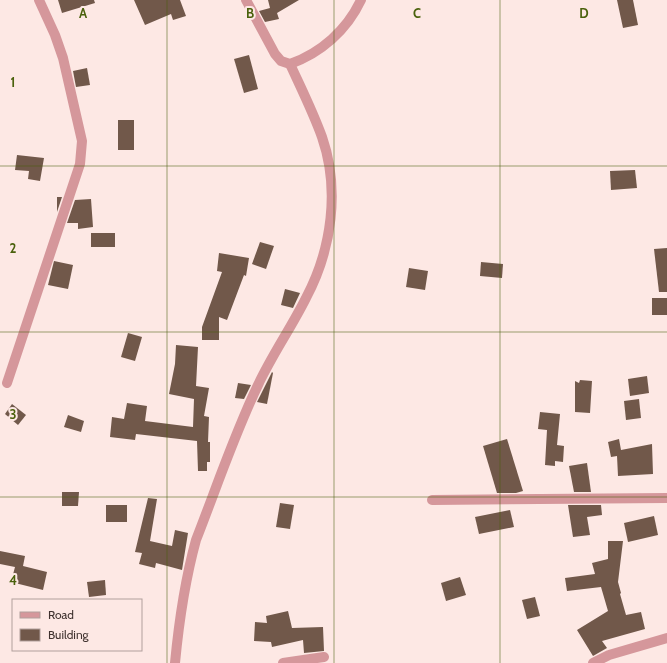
<svg xmlns="http://www.w3.org/2000/svg" width="667" height="663" font-family="Cabin,sans-serif">
<style>
.building{fill:#71584a}
.lines{fill:none;stroke-linecap:round;stroke-linejoin:round}
.minor{stroke:#d5979b;stroke-width:10}
.grid{fill:none;stroke:#4a610c;stroke-width:1;stroke-opacity:0.55}
.grid-label{font-size:13px;text-anchor:middle;font-weight:bold;fill:#4a610c;stroke:#fde8e4;stroke-width:4;stroke-linejoin:round;paint-order:stroke}
</style>
<rect width="100%" height="100%" fill="#fde8e4"/>
<!-- building -->
<g class="building">
<path d="M58 0H94L95 3 62 13Z"/>
<path d="M134 0H180L186 16 173 20 171 14 145 25Z"/>
<path d="M268 0H299L277 13 279 19 265 22 259 11 270 8Z"/>
<path d="M617 0H633L638 25 623 28Z"/>
<path d="M249 55 258 89 244 93 234 59Z"/>
<path d="M87 68 90 85 76 87 73 71Z"/>
<rect x="118" y="120" width="16" height="30"/>
<path d="M17 155 44 158 40 181 28 179 29 171 15 170Z"/>
<path d="M635 170 637 188 611 190 610 171Z"/>
<path d="M57 197H62L57 212Z"/>
<path d="M91 199 93 227 78 229V223H67L75 200Z"/>
<rect x="91" y="233" width="24" height="14"/>
<path d="M260 242 274 246 266 269 252 264Z"/>
<path d="M667 248V292H659L654 249Z"/>
<path d="M219 253 249 258 246 276 244 275 227 320 219 317V340H202V327L222 272 217 271Z"/>
<path d="M54 261 73 265 68 289 48 285Z"/>
<path d="M481 262 503 264 502 278 480 276Z"/>
<path d="M409 268 428 271 425 290 406 287Z"/>
<path d="M285 289 300 293 293 308 281 305Z"/>
<rect x="652" y="298" width="15" height="17"/>
<path d="M128 333 142 337 135 361 121 357Z"/>
<path d="M176 345 198 347 196 386 209 388 204 416 209 417 208 442H210V462H207V471H198L197 441 136 434 135 440 110 437 112 417 124 419 127 403 147 406 145 421 193 427 194 399 169 394 175 364Z"/>
<path d="M272 372 273 373 267 404 257 402Z"/>
<path d="M647 376 649 393 630 396 628 379Z"/>
<path d="M580 380 592 381 590 413 575 412V381L579 383Z"/>
<path d="M238 383 251 385 244 399 235 398Z"/>
<path d="M639 399 641 418 626 420 624 401Z"/>
<path d="M12 404 26 415 18 425 5 414Z"/>
<path d="M540 412 560 414 557 445 564 446 563 462 555 461V466L545 465 547 430 538 429Z"/>
<path d="M68 415 84 421 81 432 64 427Z"/>
<path d="M507 439 523 491 516 493H497L483 446Z"/>
<path d="M619 439 621 450 652 444 653 474 618 476 617 456 611 457 608 442Z"/>
<path d="M587 463 591 492H574L569 466Z"/>
<path d="M62 492H79L78 506H62Z"/>
<path d="M148 498 157 499 150 541 172 546 175 530 188 533 182 570 156 563 155 568 139 564 142 553 135 552Z"/>
<path d="M280 503 294 505 290 529 276 527Z"/>
<rect x="106" y="505" width="21" height="17"/>
<path d="M568 505H601L602 515 587 517 590 535 573 537Z"/>
<path d="M510 510 514 527 479 534 475 517Z"/>
<path d="M654 516 658 535 628 542 624 523Z"/>
<path d="M608 541H623L618 582 621 593 620 594 626 615 641 612 645 629 602 641 607 648 593 656 577 630 608 611 601 587 567 591 565 578 595 574 592 563 608 559Z"/>
<path d="M0 551 25 556 23 566 47 572 43 590 11 582 15 567 0 564Z"/>
<path d="M460 577 466 595 446 601 441 583Z"/>
<path d="M105 580 106 595 89 597 87 582Z"/>
<path d="M535 597 540 616 527 619 522 600Z"/>
<path d="M288 611 292 628 323 627 324 651 304 653 303 640 272 647 271 642 254 641 255 622 267 623 266 616Z"/>
</g>
<g class="lines">
<!-- minor -->
<g class="minor">
<path d="M246 0 275 54 281 61 290 64C321 53 347 30 361 0"/>
<path d="M7 383 80 164 82 141 63 58 55 35 39 0"/>
<path d="M432 500 667 498"/>
<path d="M175 663C179 621 185 580 196 540 216 489 234 435 258 385 272 355 291 328 306 298 332 249 340 189 322 137 313 112 301 88 290 64"/>
<path d="M283 663 324 657"/>
<path d="M593 663 609 655 667 638"/>
</g>
</g>
<!-- grid -->
<path class="grid" d="M167 0V663M334 0V663M500 0V663M0 166H667M0 332H667M0 497H667"/>
<g class="grid-label">
<text x="83" y="18">A</text>
<text x="250" y="18">B</text>
<text x="417" y="18">C</text>
<text x="584" y="18">D</text>
<text x="13" y="87">1</text>
<text x="13" y="253">2</text>
<text x="13" y="419">3</text>
<text x="13" y="585">4</text>
</g>
<!-- legend -->
<rect x="12" y="599" width="130" height="52" fill="#fde8e4" stroke="#b19f9c"/>
<rect x="20" y="612" width="20" height="6" fill="#d5979b" stroke="#b19f9c"/>
<text x="48" y="619" font-size="12" fill="#3f322f">Road</text>
<rect x="20" y="629" width="20" height="12" fill="#71584a" stroke="#b19f9c"/>
<text x="48" y="639" font-size="12" fill="#3f322f">Building</text>
</svg>
